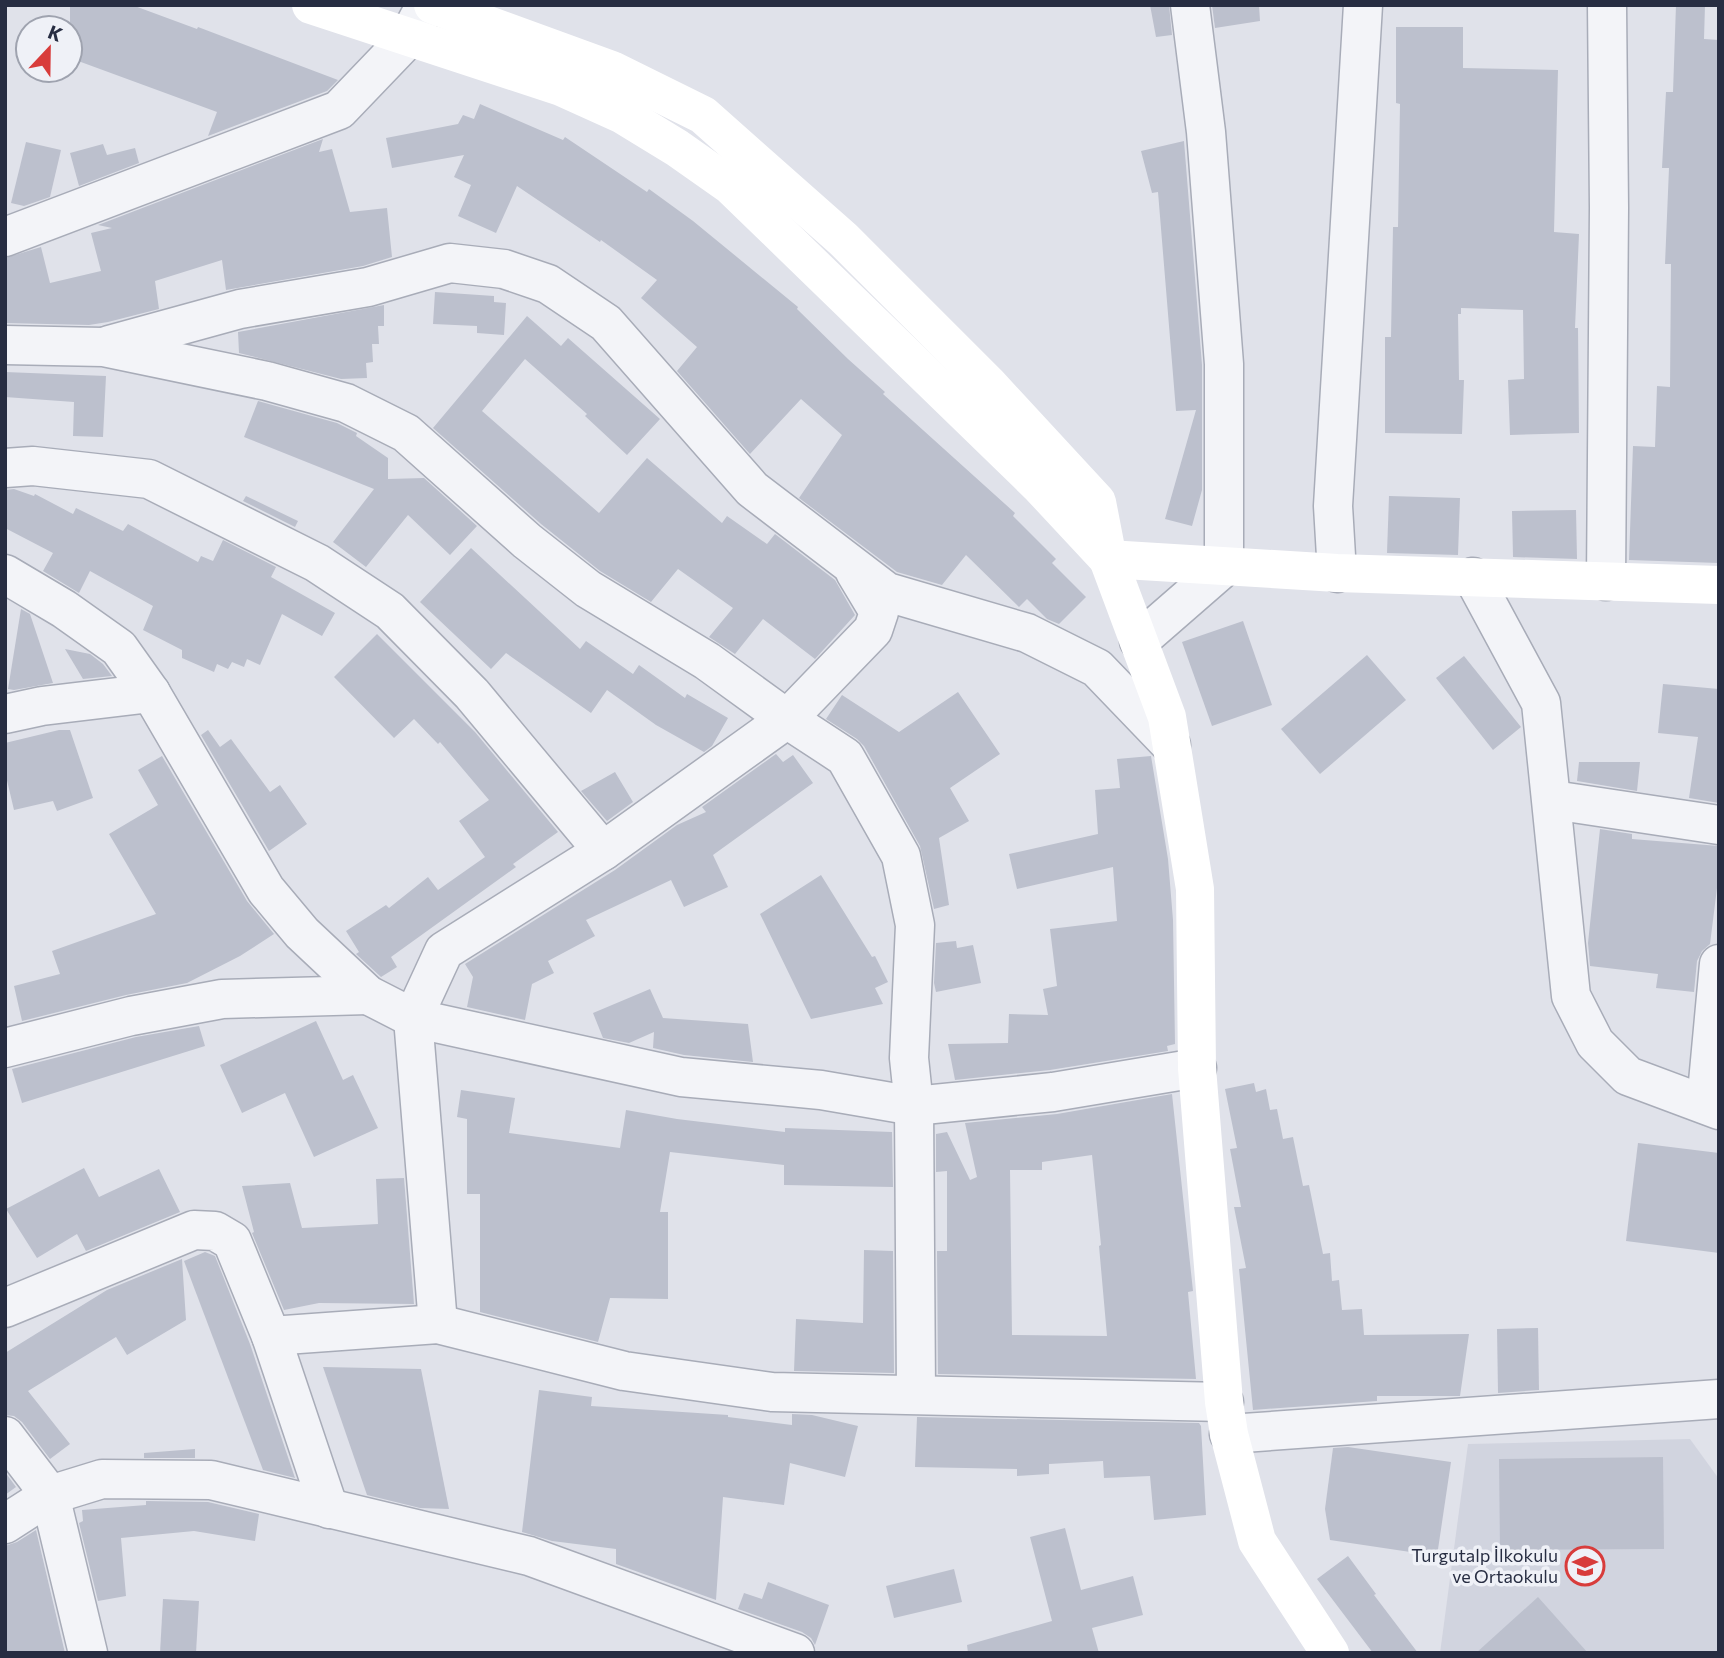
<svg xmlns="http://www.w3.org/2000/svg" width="1724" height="1658" font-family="Commissioner,sans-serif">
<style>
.built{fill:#d1d4df}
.building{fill:#bcc0cd;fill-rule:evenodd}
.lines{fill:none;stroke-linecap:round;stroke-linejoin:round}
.street-casing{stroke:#a8acb8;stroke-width:41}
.street{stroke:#f3f4f8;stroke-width:38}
.secondary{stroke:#fff;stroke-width:38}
.labels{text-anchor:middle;stroke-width:7;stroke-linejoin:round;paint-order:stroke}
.poi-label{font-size:18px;fill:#272d42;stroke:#eff1f7;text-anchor:end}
</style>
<rect width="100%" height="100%" fill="#e0e2ea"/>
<!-- built -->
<path class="built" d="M1690 1439 1719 1479V1653H1440L1468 1444Z"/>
<!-- building -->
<g class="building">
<path d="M70 5H132L197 29 198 27 338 80 327 91 208 136 217 112 70 58Z"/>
<path d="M1150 5H1169L1172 35 1156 37Z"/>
<path d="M1212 5H1259L1260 21 1215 28Z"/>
<path d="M1676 5H1705L1704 39 1719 40V563L1629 560 1633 446 1655 447 1657 386 1670 387 1671 264H1665L1669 168H1662L1666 92H1673Z"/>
<path d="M1396 27H1463V68L1558 70 1554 232 1579 234 1575 328H1578L1579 433 1510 435 1508 380 1524 379 1523 310 1461 308V314H1458L1459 380H1464L1462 434 1385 433V337H1391L1393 227H1398L1400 104 1396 103Z"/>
<path d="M480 104 563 140 565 137 647 192 649 189 693 221 798 307 797 309 848 359 885 392 883 394 1015 513 1013 516 1056 559 1052 563 1086 597 1059 624 1047 619 1027 599 1019 607 966 555 942 585 897 572 799 498 842 435 801 399 750 454 677 371 697 347 641 298 657 280 601 240 600 242 517 186 496 233 458 216 471 185 454 177 464 155 392 168 386 138 458 124 463 115 474 119Z"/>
<path d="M323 139 319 152 332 149 350 212 387 208 392 257 363 266 226 290 222 260 155 281 159 309 108 322 89 325 5 323V258L41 247 50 283 101 271 91 233 112 228 98 225Z"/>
<path d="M1184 141 1202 365V490L1192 526 1165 519 1196 410 1176 411 1158 192 1152 193 1141 151Z"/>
<path d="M26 142 61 150 50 197 24 206 11 203Z"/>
<path d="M103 144 107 155 135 148 139 163 79 186 70 153Z"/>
<path d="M435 292 494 296V302L506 303 504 335 477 333V326L433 324Z"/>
<path d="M384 305V326H378L379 344H372L373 362 366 363 367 378 341 379 239 353 238 332Z"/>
<path d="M527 316 561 346 568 338 660 419 627 455 585 416 587 414 525 359 482 411 599 513 647 458 722 523 727 516 767 544 775 534 835 580 855 615 815 659 763 619 735 654 709 637 733 608 678 569 651 602 600 571 541 524 433 428Z"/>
<path d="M5 372 106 376 103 437 73 436 74 402 5 397Z"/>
<path d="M258 401 337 423 357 433 356 436 388 458V479L424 478 477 526 450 555 408 515 366 567 333 542 374 489 244 437Z"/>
<path d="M14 489 34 496 35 494 73 514 76 508 123 531 128 524 198 562 201 556 213 561 223 540 276 567 271 577 335 613 322 636 282 614 260 665 247 659 244 667 232 662 228 669 217 664 214 672 182 658V650L143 630 153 606 90 571 79 593 43 571 53 553 5 528V490Z"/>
<path d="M246 496 298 521 295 527 243 501Z"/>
<path d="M1389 496 1460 498 1458 555 1387 553Z"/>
<path d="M1576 510 1577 559 1513 557 1512 511Z"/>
<path d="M471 548 580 649 586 641 633 674 639 665 685 698 687 694 728 718 712 746 704 752 656 725 607 690 591 713 506 653 491 669 420 602Z"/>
<path d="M21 609 30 614 53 683 14 690 8 689Z"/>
<path d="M1243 621 1272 705 1212 726 1182 642Z"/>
<path d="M377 634 475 732 558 832 513 864 516 867 391 957 397 967 381 977 356 954 359 952 346 931 386 905 389 908 428 877 438 890 485 857 459 821 489 800 440 742 438 744 414 719 394 738 334 677Z"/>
<path d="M65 649 90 654 103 664 112 676 83 679Z"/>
<path d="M1367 655 1406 700 1320 774 1281 729Z"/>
<path d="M1464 656 1521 727 1493 750 1436 678Z"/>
<path d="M1663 684 1719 689V803L1689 798 1698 737 1658 733Z"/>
<path d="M958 692 1000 754 950 788 969 821 939 838 949 905 934 909 920 846 864 746 857 739 826 719 842 695 899 732Z"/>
<path d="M59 730H70L93 798 57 811 53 801 14 810 5 772V743Z"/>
<path d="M208 730 220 747 231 739 270 792 280 785 307 824 269 851 201 735Z"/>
<path d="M776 754 783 762 793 755 813 783 713 855 728 887 684 907 671 880 586 920 595 936 548 961 554 973 532 984 525 1020 467 1007 473 977 465 964 615 870 677 825 706 812 702 807Z"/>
<path d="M162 756 247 901 274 934 240 956 187 983 126 995 22 1021 14 986 60 974 52 951 156 914 109 834 158 805 138 770Z"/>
<path d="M1151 756 1168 859 1173 920 1175 1044 1167 1046 1168 1051 1050 1070 955 1080 948 1044 1008 1043 1009 1014 1048 1015 1043 989 1057 986 1050 929 1117 921 1113 867 1017 889 1009 854 1098 834 1095 790 1120 788 1117 759Z"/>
<path d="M1579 762H1640L1637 791 1577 781Z"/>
<path d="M615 772 633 802 607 821 581 791Z"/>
<path d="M1600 829 1632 834V839L1719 846V872L1710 944 1702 951 1697 961 1694 992 1656 988 1658 974 1590 966 1588 943Z"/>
<path d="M821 875 872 957 875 956 888 982 875 988 883 1004 811 1019 760 914Z"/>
<path d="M956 941 957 948 973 945 981 983 936 992 934 983 936 943Z"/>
<path d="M650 989 663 1018 748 1024 753 1062 684 1055 653 1048 654 1032 629 1043 603 1038 593 1013Z"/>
<path d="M316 1021 343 1080 353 1075 378 1128 314 1157 285 1093 242 1113 220 1065Z"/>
<path d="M199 1026 205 1046 22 1103 12 1069 136 1037Z"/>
<path d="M1254 1083 1256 1092 1266 1089 1270 1110 1277 1109 1283 1139 1293 1137 1303 1186 1309 1185 1323 1254 1330 1253 1332 1281 1339 1280 1342 1310 1362 1309 1364 1335 1469 1334 1460 1396H1377V1401L1253 1410 1239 1269 1246 1268 1234 1207H1241L1230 1149 1237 1148 1225 1089Z"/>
<path d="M461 1090 515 1098 509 1133 620 1148 626 1110 677 1119 785 1132V1128L892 1132 893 1187 784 1185V1165L670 1152 660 1212H668V1299L610 1298 598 1342 480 1312V1194H467V1119L457 1117Z"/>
<path d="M1172 1094 1193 1291 1188 1292 1196 1379 938 1374 937 1251H947V1171L936 1172V1134L947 1132 970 1180 977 1177 965 1123 1057 1114ZM1092 1155 1101 1245 1099 1246 1107 1336 1012 1335 1010 1170H1042V1162Z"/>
<path d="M1638 1143 1719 1153V1253L1626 1241Z"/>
<path d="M84 1168 99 1197 159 1169 180 1212 86 1251 77 1234 37 1258 6 1209Z"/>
<path d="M404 1178 414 1304 319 1303 284 1310 252 1233 254 1232 242 1186 290 1183 302 1228 378 1224 376 1179Z"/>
<path d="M864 1250 893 1251 894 1373 794 1371 796 1319 863 1323Z"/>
<path d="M205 1252 215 1256 250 1344 295 1478 263 1470 184 1261Z"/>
<path d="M182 1259 186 1320 127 1355 116 1337 28 1391 70 1444 50 1459 22 1422 14 1416 5 1415V1353L107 1290Z"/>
<path d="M1538 1328 1539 1390 1498 1393 1497 1329Z"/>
<path d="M323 1367 421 1369 449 1509 420 1508 367 1495Z"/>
<path d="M539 1390 592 1397 591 1406 728 1415V1417L792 1425V1414L812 1415 858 1426 845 1477 790 1463 784 1505 723 1497 716 1600 616 1564V1549L552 1541 522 1532Z"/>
<path d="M917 1417 1199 1423 1201 1426 1206 1515 1154 1520 1150 1476 1104 1478 1103 1461 1049 1464V1474L1017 1476V1469L915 1467Z"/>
<path d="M1348 1447 1451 1462 1437 1556 1330 1540 1325 1509 1333 1448Z"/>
<path d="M195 1449V1458H144V1453Z"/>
<path d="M1663 1457 1664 1549 1500 1550 1499 1459Z"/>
<path d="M5 1472 16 1487 5 1495Z"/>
<path d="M146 1501 208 1502 259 1514 255 1541 194 1531 121 1538 126 1596 98 1601 79 1523 83 1521 82 1510 146 1505Z"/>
<path d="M1065 1528 1081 1590 1133 1576 1143 1615 1092 1628 1099 1653H968L967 1645 1052 1621 1030 1537Z"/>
<path d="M36 1530 65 1653H5V1546L17 1542Z"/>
<path d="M1348 1556 1376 1594 1374 1595 1418 1653H1373L1317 1579Z"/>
<path d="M954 1569 962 1602 894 1618 886 1586Z"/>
<path d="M768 1582 829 1605 815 1645 811 1638 802 1632 738 1609 744 1593 762 1599Z"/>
<path d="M1538 1597 1588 1653H1476Z"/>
<path d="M163 1599 199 1601 196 1653H160Z"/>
</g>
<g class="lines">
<defs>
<g id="street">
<path d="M5 237 339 110 408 38 423 10"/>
<path d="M5 345 103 347 267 381 346 403 406 433 527 541 588 589 707 661 787 719 845 757 901 856 915 925 909 1058 914 1106 916 1394"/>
<path d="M109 345 240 309 368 287 450 263 504 269 548 284 606 323 752 489 887 592 1027 633 1097 668 1171 745"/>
<path d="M5 468 33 466 149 479 317 563 390 611 472 694 603 851"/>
<path d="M1337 573 1333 506 1363 5"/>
<path d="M5 574 64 609 119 648 151 693 266 890 302 933 368 995 413 1018 681 1077 821 1090 914 1106 1053 1092 1197 1068"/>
<path d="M1473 577 1541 703 1571 996 1595 1043 1628 1076 1719 1110"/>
<path d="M1606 581 1609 208 1607 5"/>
<path d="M1139 641 1224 567V364L1206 132 1190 5"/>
<path d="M5 714 42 706 151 693"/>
<path d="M1553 800 1719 825"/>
<path d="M5 1048 131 1016 222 999 368 995"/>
<path d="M1706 1104 1719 964"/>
<path d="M5 1308 194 1230 215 1231 232 1241 271 1336 329 1509"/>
<path d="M438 1324 413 1018 444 951 603 851 787 719 873 630 879 612 855 572"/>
<path d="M271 1336 438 1324 624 1371 772 1392 1224 1402"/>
<path d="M1229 1434 1719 1399"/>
<path d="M5 1436 50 1495 88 1653"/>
<path d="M5 1524 50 1495 102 1479 211 1480 529 1556 795 1653"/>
</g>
</defs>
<!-- street casing -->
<use href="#street" class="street-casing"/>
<!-- street -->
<use href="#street" class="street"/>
<!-- secondary -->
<g class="secondary">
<path d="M311 5 561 87 623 115 677 148 731 186 1039 485 1108 559 1337 573 1719 585"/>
<path d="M433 5 612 70 703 115 843 239 988 384 1097 502 1108 559 1167 717 1195 889 1197 1068 1224 1402 1229 1434 1257 1541 1330 1653"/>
</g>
</g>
<!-- icons -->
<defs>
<symbol id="school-ring" viewBox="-11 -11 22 22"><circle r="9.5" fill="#eff1f7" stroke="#d83c3b" stroke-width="1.5"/><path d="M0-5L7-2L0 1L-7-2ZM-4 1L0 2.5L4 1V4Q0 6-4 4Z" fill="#d83c3b"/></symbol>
</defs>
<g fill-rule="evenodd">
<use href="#school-ring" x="1563" y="1544" width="44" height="44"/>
</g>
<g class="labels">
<!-- poi labels -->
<g class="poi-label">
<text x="1558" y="1562">Turgutalp İlkokulu<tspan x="1558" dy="21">ve Ortaokulu</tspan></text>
</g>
</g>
<!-- border -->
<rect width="1724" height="1658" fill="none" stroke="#272d42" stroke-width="14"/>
<!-- north arrow -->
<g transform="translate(49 49) rotate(22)"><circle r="33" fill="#eff1f7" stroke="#9fa3af" stroke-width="2"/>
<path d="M0-5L12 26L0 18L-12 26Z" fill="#d83c3b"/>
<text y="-10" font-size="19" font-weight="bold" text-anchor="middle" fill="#272d42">K</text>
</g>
</svg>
